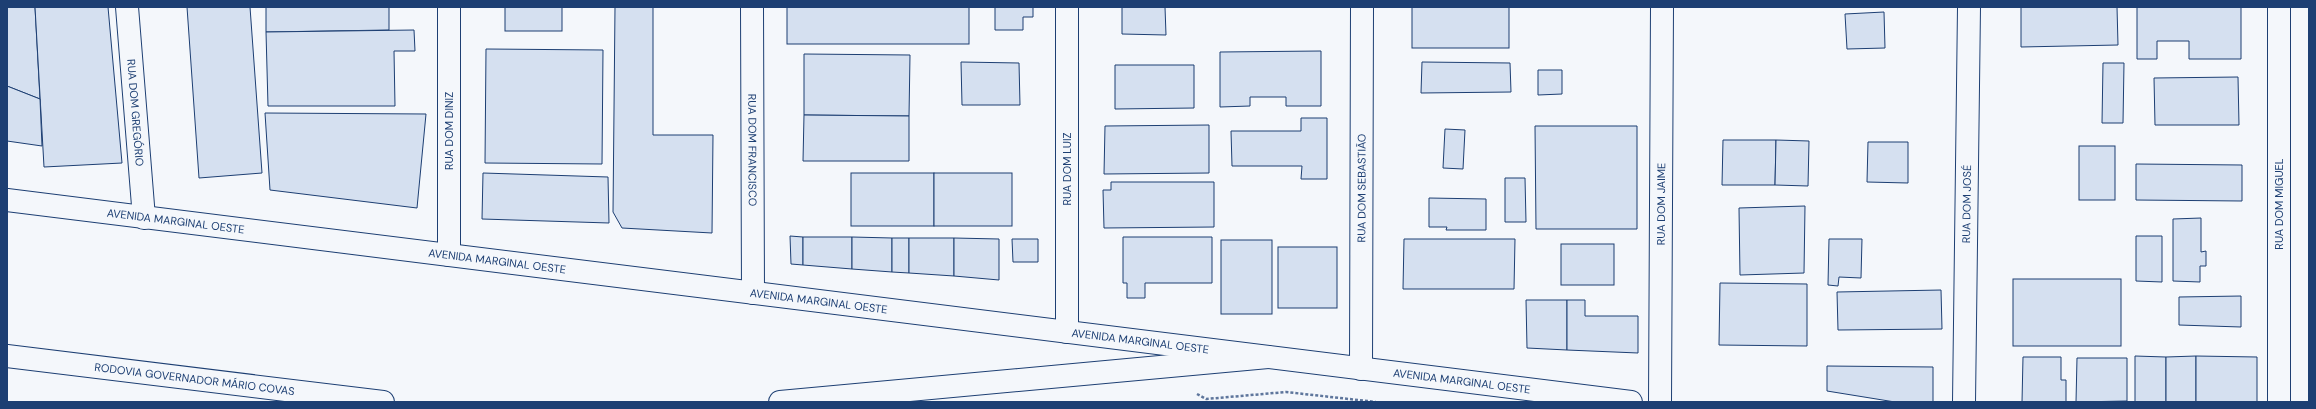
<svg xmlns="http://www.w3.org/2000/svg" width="2316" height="409" font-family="'DM Sans',sans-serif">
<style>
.building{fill:#d5e0f0;stroke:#1d3f73}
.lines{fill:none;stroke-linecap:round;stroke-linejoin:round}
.street-casing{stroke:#1d3f73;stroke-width:24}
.secondary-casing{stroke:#1d3f73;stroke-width:24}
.primary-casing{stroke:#1d3f73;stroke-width:24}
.highway-casing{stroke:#1d3f73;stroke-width:24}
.path{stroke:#5e769c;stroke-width:2.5;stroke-dasharray:3 2;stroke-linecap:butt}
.street{stroke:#f4f7fb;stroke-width:22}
.secondary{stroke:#f4f7fb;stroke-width:22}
.primary{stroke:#f4f7fb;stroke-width:22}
.highway{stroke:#f4f7fb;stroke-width:22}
.labels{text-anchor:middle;stroke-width:3;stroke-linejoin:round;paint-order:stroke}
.street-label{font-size:11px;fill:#1d3f73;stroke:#f4f7fb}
</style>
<rect width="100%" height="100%" fill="#f4f7fb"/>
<!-- building -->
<g class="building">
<path d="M7 7H35L40 99 7 86Z"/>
<path d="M35 7H108L122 163 44 167Z"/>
<path d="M187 7H250L262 173 199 178Z"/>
<path d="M266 7H389V30L266 32Z"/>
<rect x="505" y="7" width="57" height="24"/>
<path d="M615 7H653V135H713L712 233 622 228 613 212Z"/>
<rect x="787" y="7" width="182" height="37"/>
<path d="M995 7H1033V17H1023V30H995Z"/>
<path d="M1122 7H1165L1166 35 1122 34Z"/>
<rect x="1412" y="7" width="97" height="41"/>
<path d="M2021 7H2117L2118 45 2021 47Z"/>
<path d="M2137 7H2241V59H2189V41H2157V59H2137Z"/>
<path d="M1884 12 1885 48 1847 49 1845 14Z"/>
<path d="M414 30 415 51H394L395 106H268L266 32Z"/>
<path d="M486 49 603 50 602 164 485 163Z"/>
<path d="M1321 51V106H1286V97H1250V106L1220 107V52Z"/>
<path d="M804 54 910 55 909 116 804 115Z"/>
<path d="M961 62 1019 63 1020 105H962Z"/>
<path d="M1422 62 1510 63 1511 92 1421 93Z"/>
<path d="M2103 63H2124L2123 123H2102Z"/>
<path d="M1115 65H1194V108L1115 109Z"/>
<path d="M1538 70H1562V94L1538 95Z"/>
<path d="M2238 77 2239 125H2155L2154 78Z"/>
<path d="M7 86 40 99 42 146 7 141Z"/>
<path d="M265 113 426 114 417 208 270 190Z"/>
<path d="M804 115 909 116V161H803Z"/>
<path d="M1301 118H1327V179H1301L1302 166H1232L1231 131H1301Z"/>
<path d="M1209 125V173L1104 174 1105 126Z"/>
<path d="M1535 126H1637V229H1536Z"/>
<path d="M1445 129 1465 130 1463 169 1443 168Z"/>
<path d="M1723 140H1776L1775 185H1722Z"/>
<path d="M1776 140 1809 141 1808 186 1775 185Z"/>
<path d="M1868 142H1908V183L1867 182Z"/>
<rect x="2079" y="146" width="36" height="54"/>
<path d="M2136 164 2242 165V201L2136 200Z"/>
<path d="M483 173 608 177 609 223 482 219Z"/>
<rect x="851" y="173" width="83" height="53"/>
<rect x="934" y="173" width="78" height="53"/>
<path d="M1505 178H1525L1526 222H1505Z"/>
<path d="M1111 182H1214V227L1104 228 1103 190H1111Z"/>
<path d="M1429 198 1486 199V230H1446L1447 227H1429Z"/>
<path d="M1805 206 1804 273 1740 275 1739 208Z"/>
<path d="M2201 218V252L2206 251V266H2200V282L2173 281V219Z"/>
<path d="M790 236 803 237V265L791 264Z"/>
<path d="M2136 236H2162V282L2136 281Z"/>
<path d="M803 237H852V269L803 265Z"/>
<path d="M852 237 892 238V272L852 269Z"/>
<path d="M1123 237H1212V283H1145V298H1127V283H1123Z"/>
<path d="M892 238H909V273L892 272Z"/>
<path d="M909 238H954V276L909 273Z"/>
<path d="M954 238 999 239V280L954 276Z"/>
<path d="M1012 239H1038V262H1013Z"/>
<path d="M1404 239H1515L1514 289H1403Z"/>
<path d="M1829 239H1862L1861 278 1839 277 1838 286 1828 285Z"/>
<rect x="1221" y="240" width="51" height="74"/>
<rect x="1561" y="244" width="53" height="41"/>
<rect x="1278" y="247" width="59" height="61"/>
<rect x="2013" y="279" width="108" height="67"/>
<path d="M1720 283 1807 284V346L1719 345Z"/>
<path d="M1941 290 1942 329 1838 330 1837 292Z"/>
<path d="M2241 296V327L2179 325V297Z"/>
<path d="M1526 300H1567V350L1527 348Z"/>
<path d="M1567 300H1585V316H1638V353L1567 350Z"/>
<path d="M2135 356 2166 357V402H2135Z"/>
<path d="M2196 356V402H2166V357Z"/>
<path d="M2196 356 2257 357V402H2196Z"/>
<path d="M2023 357H2061V380H2066V402H2022Z"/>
<path d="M2077 358H2127V401L2076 402Z"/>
<path d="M1827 366 1933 367V402H1895L1827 391Z"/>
</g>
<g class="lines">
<defs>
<g id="street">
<path id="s1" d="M127 7 144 218"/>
<path id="s2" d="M752 7 753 293"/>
<path d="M449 255V7"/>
<path d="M1067 332V7"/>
<path id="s3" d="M1361 369 1362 7"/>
<path d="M2279 402V7"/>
</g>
<g id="secondary">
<path id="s4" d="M1964 402 1969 7"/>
</g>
<g id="primary">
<path id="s5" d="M7 200 1631 402"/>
<path id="s6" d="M1660 402 1662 7"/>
</g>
<g id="highway">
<path id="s7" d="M7 356 383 402"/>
<path d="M780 402 1268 357"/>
</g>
</defs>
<!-- street casing -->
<use href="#street" class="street-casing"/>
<!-- secondary casing -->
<use href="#secondary" class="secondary-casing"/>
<!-- primary casing -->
<use href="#primary" class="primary-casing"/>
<!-- highway casing -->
<use href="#highway" class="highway-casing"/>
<!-- path -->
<path class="path" d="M1197 394 1206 399 1286 392 1376 402"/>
<!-- street -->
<use href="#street" class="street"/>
<!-- secondary -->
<use href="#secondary" class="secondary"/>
<!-- primary -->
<use href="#primary" class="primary"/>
<!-- highway -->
<use href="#highway" class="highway"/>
</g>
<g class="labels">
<!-- street labels -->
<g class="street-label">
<text dy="4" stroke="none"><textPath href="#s1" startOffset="106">RUA DOM GREGÓRIO</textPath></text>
<text transform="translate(449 131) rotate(-90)" y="4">RUA DOM DINIZ</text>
<text dy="4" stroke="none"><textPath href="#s2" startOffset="143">RUA DOM FRANCISCO</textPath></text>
<text transform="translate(1067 169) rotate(-90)" y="4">RUA DOM LUIZ</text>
<text dy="4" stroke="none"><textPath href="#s3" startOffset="181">RUA DOM SEBASTIÃO</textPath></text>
<text dy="4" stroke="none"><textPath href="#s4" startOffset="198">RUA DOM JOSÉ</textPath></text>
<text transform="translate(2279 204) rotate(-90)" y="4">RUA DOM MIGUEL</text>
<text dy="4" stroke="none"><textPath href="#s6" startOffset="198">RUA DOM JAIME</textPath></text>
<text dy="4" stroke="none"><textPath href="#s5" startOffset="170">AVENIDA MARGINAL OESTE</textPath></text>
<text dy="4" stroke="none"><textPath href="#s5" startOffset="494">AVENIDA MARGINAL OESTE</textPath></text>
<text dy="4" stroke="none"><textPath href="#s5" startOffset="818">AVENIDA MARGINAL OESTE</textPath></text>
<text dy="4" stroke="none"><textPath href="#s5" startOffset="1142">AVENIDA MARGINAL OESTE</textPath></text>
<text dy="4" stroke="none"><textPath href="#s7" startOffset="189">RODOVIA GOVERNADOR MÁRIO COVAS</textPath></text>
<text dy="4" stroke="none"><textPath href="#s5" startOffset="1466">AVENIDA MARGINAL OESTE</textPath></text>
</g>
</g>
<!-- border -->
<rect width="2316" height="409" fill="none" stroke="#1d3f73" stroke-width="16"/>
</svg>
